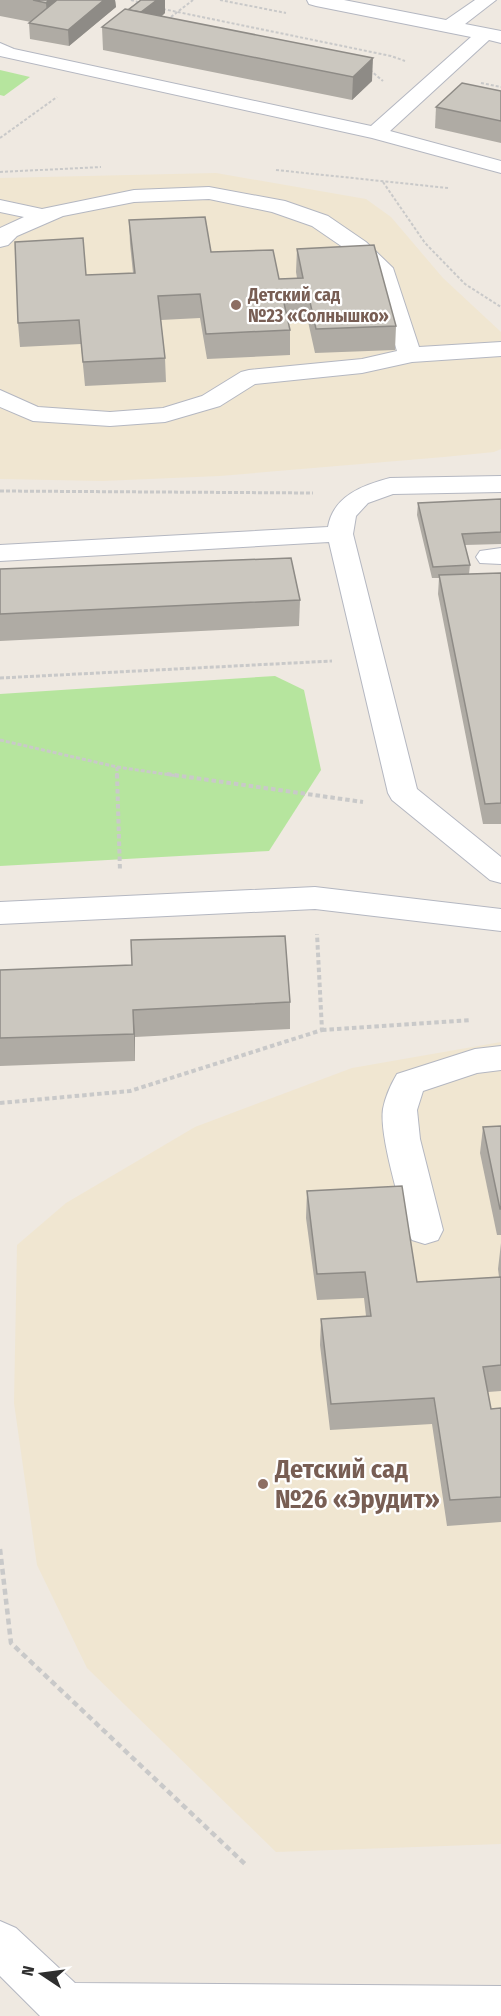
<svg xmlns="http://www.w3.org/2000/svg" width="501" height="2016" font-family="'Fira Sans Condensed',sans-serif">
<style>
.education{fill:#f0e6d1}
.green{fill:#b6e59e}
.lines{fill:none;stroke-linecap:round;stroke-linejoin:round}
.minor-casing{stroke:#b4b7c1;stroke-width:2}
.path-far3{stroke:#c9c9c9;stroke-width:2;stroke-dasharray:3 2;stroke-linecap:butt}
.path-far2{stroke:#c9c9c9;stroke-width:3;stroke-dasharray:4 2;stroke-linecap:butt}
.path-far1{stroke:#c9c9c9;stroke-width:4;stroke-dasharray:4.5 3;stroke-linecap:butt}
.path{stroke:#c9c9c9;stroke-width:4.5;stroke-dasharray:6 4;stroke-linecap:butt}
.minor{fill:#fff;fill-rule:evenodd}
.wall{fill:#afaba4}
.shaded-wall{fill:#8e8b86}
.building{fill:#cbc7bf;stroke:#8e8b86;stroke-width:1.5}
.education-dot{fill:#8d6e63;stroke:#fff;stroke-width:2}
.labels{text-anchor:middle;stroke-width:4.5;stroke-linejoin:round;paint-order:stroke}
.far-education-label{font-size:18px;font-weight:bold;fill:#785e54;stroke:#fff;text-anchor:start}
.near-education-label{font-size:26px;font-weight:bold;fill:#785e54;stroke:#fff;text-anchor:start}
</style>
<rect width="100%" height="100%" fill="#efe9e1"/>
<!-- education -->
<g class="education">
<path d="M216 173 366 199 391 217 443 278 501 332V449L494 452 444 457 220 476 102 481 0 479V178Z"/>
<path d="M501 1042V1844L276 1852 87 1668 37 1565 14 1403 17 1245 66 1203 195 1127 352 1068Z"/>
</g>
<!-- green -->
<g class="green">
<path d="M0 70 30 77 4 96 0 95Z"/>
<path d="M275 676 304 690 321 770 269 851 0 866V694Z"/>
</g>
<g class="lines">
<defs>
<g id="minor">
<path d="M307 0H344L446 20 475 0H496L465 24 501 31V43L489 40 390 131 501 161V173L372 138 0 56V43L14 49 371 126 471 37 316 6 309 4Z"/>
<path d="M209 187 285 201 328 216 366 242 393 268 419 347 501 342V356L412 362 362 373 255 384 220 406 165 422 110 426 33 421 0 407V390L38 407 110 412 163 408 202 396 241 372 249 370 362 359 397 351 372 271 350 252 312 226 272 212 209 199 134 202 63 216 17 236 8 245 0 247V228L24 217 0 212V200L42 209 134 190Z"/>
<path d="M501 476V492L393 494 368 503 356 516 353 534 417 789 501 857V883L490 880 392 800 388 793 329 542 0 561V545L328 527C333 496 363 485 390 478Z"/>
<path d="M501 548V564L480 563 476 557 480 551Z"/>
<path d="M315 887 501 909V931L315 909 0 924V902Z"/>
<path d="M501 1046V1070L477 1073 423 1091 417 1110 420 1139 443 1230 438 1240 425 1244 412 1240 407 1230C400 1202 379 1135 383 1109 385 1098 391 1084 397 1074L475 1049Z"/>
<path d="M0 1921 16 1928 75 1983 501 1986V2016H40L0 1976Z"/>
</g>
</defs>
<!-- minor casing -->
<use href="#minor" class="minor-casing"/>
<!-- path-far3 -->
<g class="path-far3">
<path d="M131 0 141 3"/>
<path d="M220 0 286 13"/>
<path d="M163 9 391 56 405 61"/>
<path d="M167 20 193 0"/>
<path d="M370 70 383 81"/>
<path d="M481 83 501 87"/>
<path d="M0 138 57 97"/>
<path d="M276 170 448 188"/>
<path d="M0 172 101 167"/>
<path d="M383 182 425 243 465 284 501 307"/>
</g>
<!-- path-far2 -->
<g class="path-far2">
<path d="M0 491 313 493"/>
<path d="M0 678 332 661"/>
<path d="M0 740 117 767 178 776"/>
<path d="M117 767V776"/>
</g>
<!-- path-far1 -->
<g class="path-far1">
<path d="M117 774 120 871"/>
<path d="M167 774 363 802"/>
<path d="M322 1030 471 1020"/>
<path d="M0 1103 130 1091 322 1030 317 934"/>
</g>
<!-- path -->
<path class="path" d="M0 1549 11 1643 245 1864"/>
<!-- minor -->
<use href="#minor" class="minor"/>
</g>
<!-- wall -->
<g class="wall">
<path d="M0 0H115L116 7 69 46 30 39 29 23 31 22 0 16Z"/>
<path d="M141 0H165V13L162 16 372 81 352 100 103 50 102 27Z"/>
<path d="M501 91V143L435 128 436 107Z"/>
<path d="M129 220 279 279 297 278 296 272 297 249 396 326 395 350 315 353 307 317 287 318 290 330V355L207 359 200 318 161 320 165 358 166 382 85 386 81 344 20 347 18 323 86 275 133 273 130 244Z"/>
<path d="M501 499V544L465 545 470 565 469 574 501 573V824H483L438 594 439 578H432L417 515 418 503Z"/>
<path d="M0 569 300 600 299 626 0 641Z"/>
<path d="M0 970 290 1002V1029L135 1037V1061L0 1066Z"/>
<path d="M501 1126V1235H497L480 1153 483 1127Z"/>
<path d="M307 1191 417 1282 499 1277 498 1269 501 1243V1391L488 1392 491 1409 501 1408V1522L447 1526 432 1424 330 1430 320 1345 321 1319 366 1316 364 1298 317 1300 306 1218Z"/>
</g>
<!-- shaded-wall -->
<g class="shaded-wall">
<path d="M49 0H77L48 25 46 3Z"/>
<path d="M104 0H115L116 7 69 46 68 30Z"/>
<path d="M157 0H165V13L139 34V14Z"/>
<path d="M373 58 372 81 352 100 353 77Z"/>
<path d="M133 1010 135 1037V1061L134 1034Z"/>
</g>
<!-- building -->
<g class="building">
<path d="M33 0H49L46 3Z"/>
<path d="M57 0H104L68 30 29 23Z"/>
<path d="M141 0H157L141 12 128 10Z"/>
<path d="M125 9 373 58 353 77 102 27Z"/>
<path d="M462 83 501 91V121L436 107Z"/>
<path d="M205 217 211 252 273 250 279 279 303 278 297 249 374 245 396 326 316 329 308 293 282 294 290 330 206 334 200 294 158 296 165 358 83 362 79 320 18 323 15 242 83 238 86 275 135 273 129 220Z"/>
<path d="M501 499V532L462 534 470 565 433 567 418 503Z"/>
<path d="M291 558 300 600 0 614V569Z"/>
<path d="M501 573V803L485 804 439 575Z"/>
<path d="M285 936 290 1002 133 1010 134 1034 0 1038V970L132 965 131 940Z"/>
<path d="M501 1126V1209H500L483 1127Z"/>
<path d="M402 1186 417 1282 501 1277V1365L483 1367 491 1409 501 1408V1497L450 1500 434 1398 331 1404 321 1319 371 1316 365 1272 317 1274 307 1191Z"/>
</g>
<!-- markers -->
<g class="education-dot">
<circle cx="236" cy="305" r="6"/>
<circle cx="263" cy="1484" r="6"/>
</g>
<g class="labels">
<!-- far-education labels -->
<g class="far-education-label">
<text x="248" y="301">Детский сад<tspan x="248" dy="21">№23 «Солнышко»</tspan></text>
</g>
<!-- near-education labels -->
<g class="near-education-label">
<text x="275" y="1478">Детский сад<tspan x="275" dy="30">№26 «Эрудит»</tspan></text>
</g>
</g>
<!-- north arrow -->
<g transform="translate(42 1974) rotate(283)" stroke="#ffffff" stroke-width="4.5" paint-order="stroke">
<path d="M0-4.5L10 22L0 15L-10 22Z" fill="#2e2e2e"/>
<text y="-9" font-size="16" font-weight="bold" text-anchor="middle" fill="#2e2e2e">N</text>
</g>
</svg>
